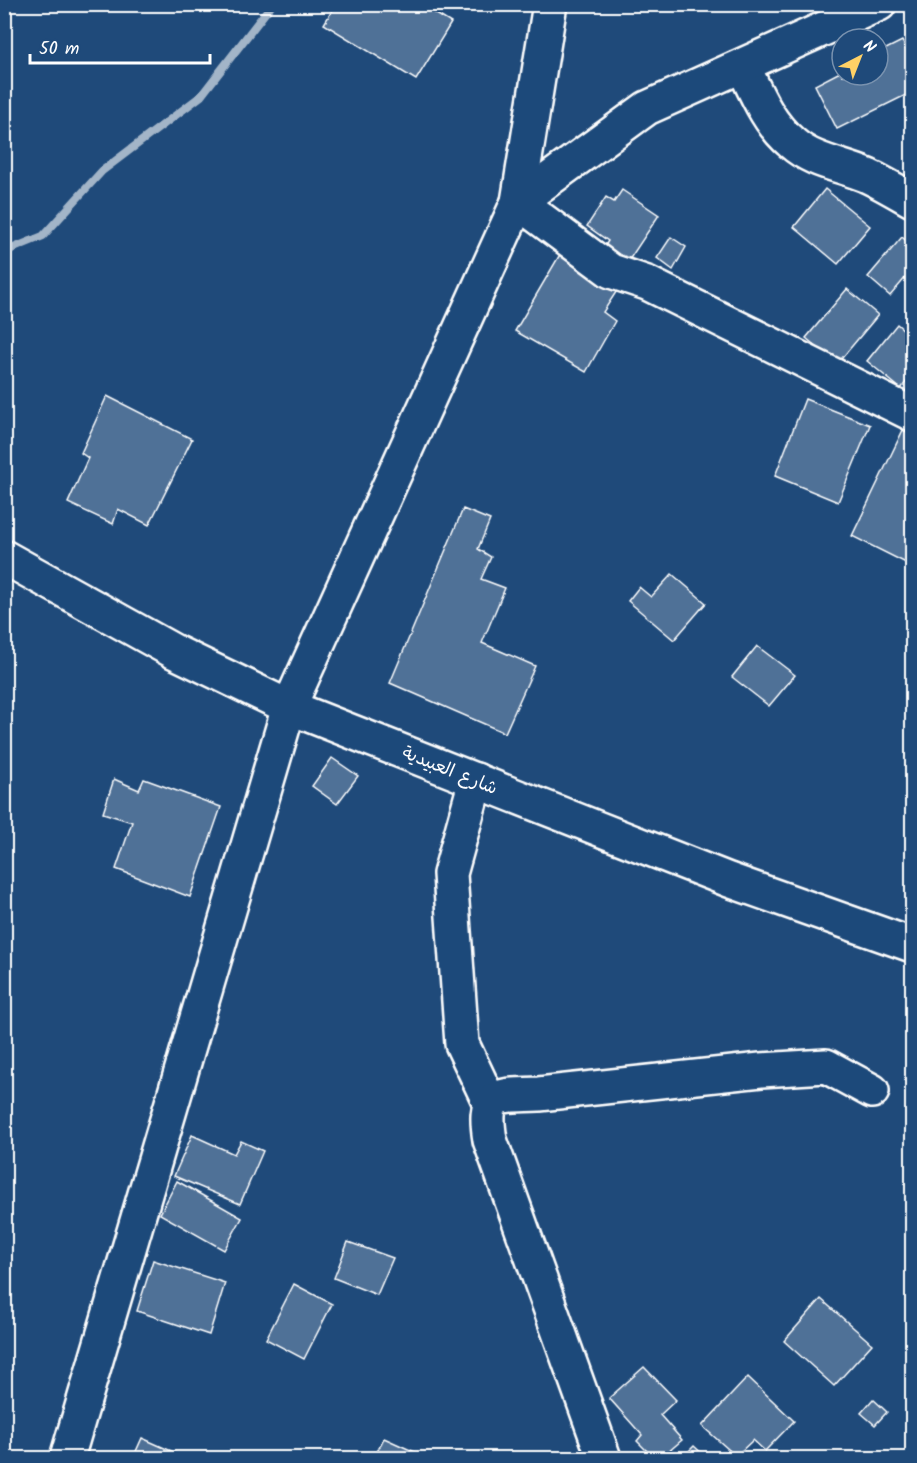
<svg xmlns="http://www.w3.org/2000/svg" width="917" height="1463" font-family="Kalam,'Playpen Sans Arabic',sans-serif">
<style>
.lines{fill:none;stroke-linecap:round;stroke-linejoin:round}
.stream{stroke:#a3b5c8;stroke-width:8}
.building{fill:#507197;stroke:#fff;stroke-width:1.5}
.minor-casing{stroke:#fff;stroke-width:38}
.major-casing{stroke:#fff;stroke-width:38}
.minor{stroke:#1f4a7a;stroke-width:33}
.major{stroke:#1f4a7a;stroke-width:33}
.labels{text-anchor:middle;stroke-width:4.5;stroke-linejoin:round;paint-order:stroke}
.street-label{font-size:18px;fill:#fff;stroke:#1f4a7a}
</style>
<rect width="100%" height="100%" fill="#1f4a7a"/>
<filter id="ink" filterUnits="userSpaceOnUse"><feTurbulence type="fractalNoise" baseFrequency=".0167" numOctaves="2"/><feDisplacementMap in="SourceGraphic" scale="12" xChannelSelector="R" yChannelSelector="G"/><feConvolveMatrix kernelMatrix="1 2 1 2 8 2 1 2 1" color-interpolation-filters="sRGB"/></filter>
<g filter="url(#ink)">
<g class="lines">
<!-- stream -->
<path class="stream" d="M4 252 43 236 102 171 201 96 272 4"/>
</g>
<!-- building -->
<g class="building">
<path d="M336 4H420L451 23 416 80 324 24Z"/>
<path d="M902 41 912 61V92L837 129 815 85 842 71V75H878V53Z"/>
<path d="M825 189 870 226 838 264 794 227Z"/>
<path d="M622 190 659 215 625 266 601 252 608 241 587 226 606 197 614 202Z"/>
<path d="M671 237 686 247 673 270 657 258Z"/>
<path d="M902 237 912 246V270L890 296 868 277Z"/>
<path d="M562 251 620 286 603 312 615 321 586 372 515 331Z"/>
<path d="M847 289 878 315 837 364 806 338Z"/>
<path d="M897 324 912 337V374L901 389 867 361Z"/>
<path d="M107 396 192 439 149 525 118 509 113 524 68 503 88 458 81 453Z"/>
<path d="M805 399 870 425 838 502 775 476Z"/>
<path d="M903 430 912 435V566L852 536Z"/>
<path d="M463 509 490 520 478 549 491 557 481 579 505 588 482 643 535 666 505 733 390 683Z"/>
<path d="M672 574 706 603 674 640 628 601 639 587 651 597Z"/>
<path d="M757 646 795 675 769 706 732 677Z"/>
<path d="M332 758 358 776 337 804 312 786Z"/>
<path d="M114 779 139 790 144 779 221 807 190 897 116 869 132 822 103 813Z"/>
<path d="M192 1135 234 1154 241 1141 263 1151 240 1204 174 1176Z"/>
<path d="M177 1181 242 1218 224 1250 160 1214Z"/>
<path d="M348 1242 393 1258 377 1295 334 1278Z"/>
<path d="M153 1260 225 1283 209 1335 137 1311Z"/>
<path d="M294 1284 332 1304 304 1359 266 1339Z"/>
<path d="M821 1299 872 1344 834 1386 784 1341Z"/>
<path d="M644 1367 676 1400 660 1415 682 1440 661 1458H654L637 1441 642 1435 609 1398Z"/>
<path d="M748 1377 794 1421 765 1451 753 1440 736 1456 702 1426Z"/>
<path d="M873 1399 887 1412 875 1425 861 1413Z"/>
<path d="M142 1438 187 1458H133Z"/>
<path d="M384 1438 428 1458H374Z"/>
<path d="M694 1446 707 1458H682Z"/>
</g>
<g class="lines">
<defs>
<g id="minor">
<path d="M550 4 518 202 611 271 647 283 912 414"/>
<path d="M743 66C756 93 768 123 792 143 813 162 843 165 868 176 883 183 898 192 912 200"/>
<path d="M476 780 450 874 462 1044 490 1103"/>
<path d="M67 1458 289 707 518 202 647 108 879 4"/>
<path d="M604 1458 490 1140C482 1090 497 1096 539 1094L761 1070 826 1066 872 1091"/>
</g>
<path id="major" d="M4 557 175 652 289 707 729 880 912 945"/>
</defs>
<!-- minor casing -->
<use href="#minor" class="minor-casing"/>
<!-- major casing -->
<use href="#major" class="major-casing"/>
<!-- minor -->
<use href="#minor" class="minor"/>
<!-- major -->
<use href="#major" class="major"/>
</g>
</g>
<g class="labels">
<!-- street labels -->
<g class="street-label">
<text transform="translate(450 770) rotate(22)" y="6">شارع العبيدية</text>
</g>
</g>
<!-- margin -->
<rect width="917" height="1463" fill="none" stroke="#1f4a7a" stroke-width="24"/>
<rect x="12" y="12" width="893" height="1439" fill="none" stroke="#fff" stroke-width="2" filter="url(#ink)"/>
<!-- north arrow -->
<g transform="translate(860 57) rotate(42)"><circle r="28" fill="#1f4a7a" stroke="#7992af" stroke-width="1.5"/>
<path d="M0-4.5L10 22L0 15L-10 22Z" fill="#ffd166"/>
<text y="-9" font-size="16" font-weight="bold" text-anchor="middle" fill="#ffffff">N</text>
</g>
<!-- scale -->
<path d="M30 54v9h180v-9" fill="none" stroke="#ffffff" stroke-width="3"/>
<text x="39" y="54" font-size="18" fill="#ffffff" stroke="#1f4a7a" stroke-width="4.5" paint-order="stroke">50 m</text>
</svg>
